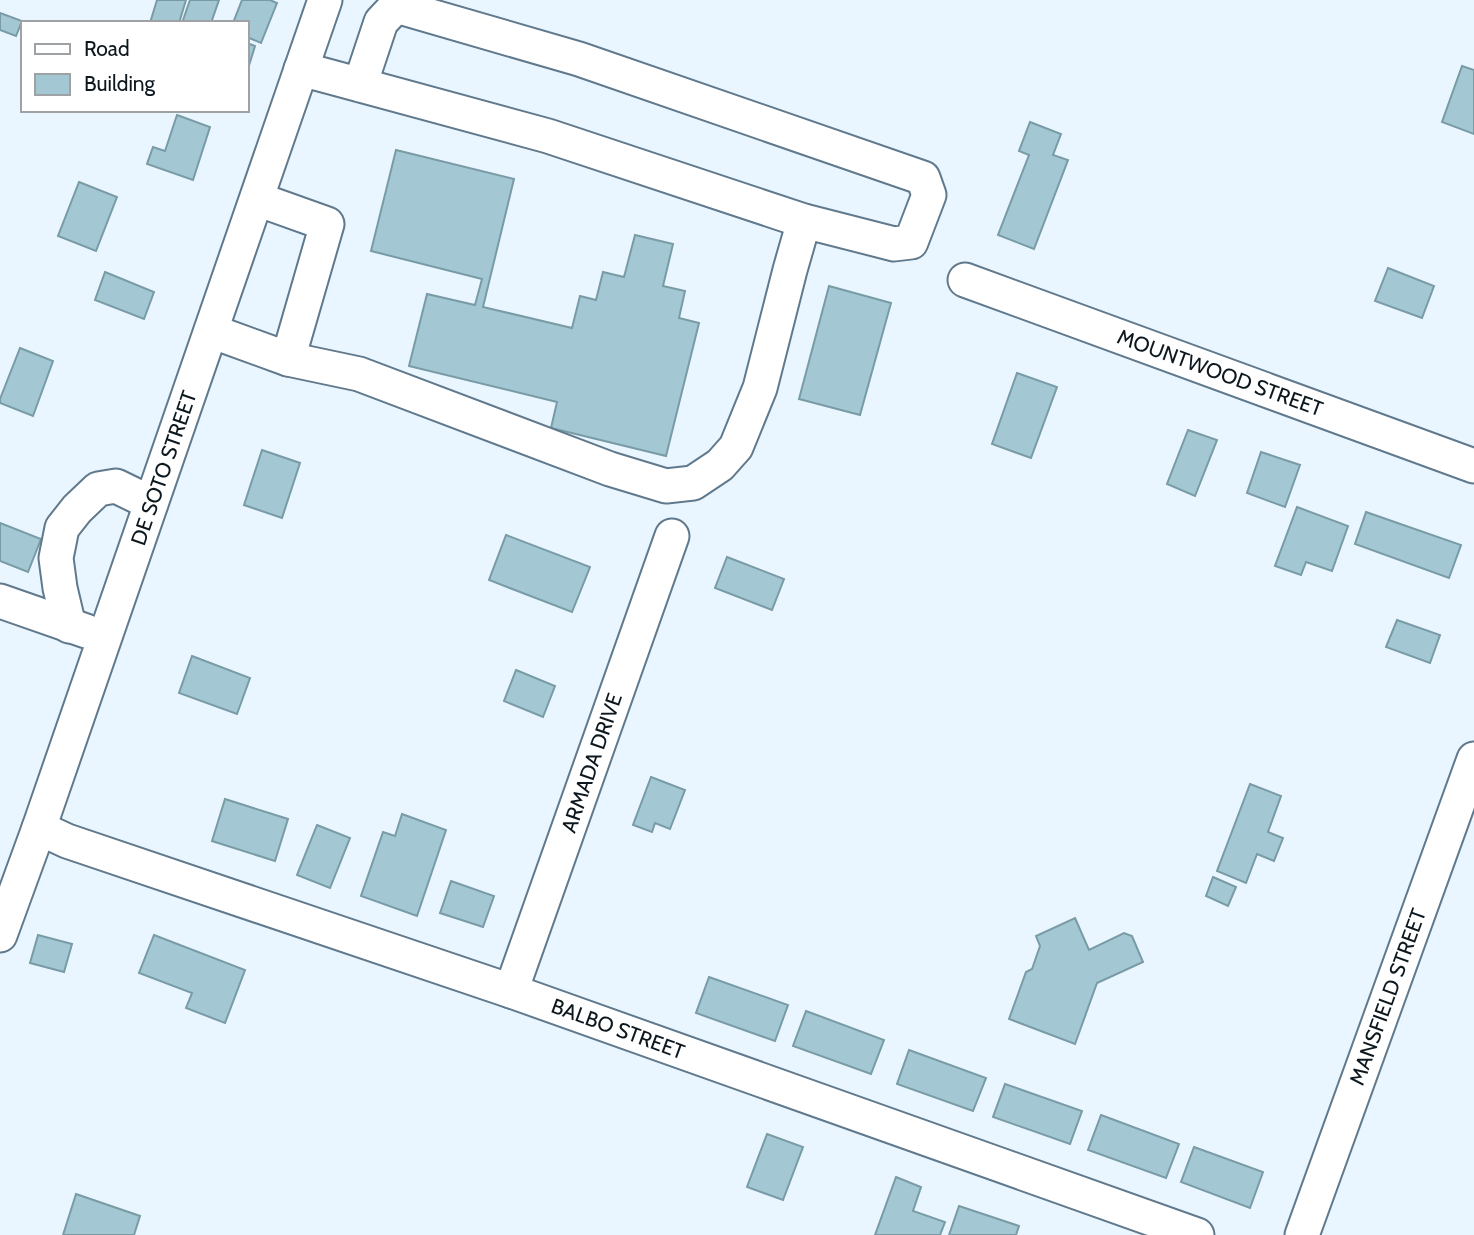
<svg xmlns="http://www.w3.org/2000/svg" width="1474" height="1235" font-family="Cabin,sans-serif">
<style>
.building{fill:#a3c8d3;stroke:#789ba6;stroke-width:2}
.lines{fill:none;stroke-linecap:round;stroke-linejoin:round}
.minor-casing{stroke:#60798c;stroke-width:37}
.minor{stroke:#fff;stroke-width:33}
.labels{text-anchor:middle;stroke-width:5;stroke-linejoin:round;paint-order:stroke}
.street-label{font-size:21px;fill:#0d171e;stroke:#fff}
</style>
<rect width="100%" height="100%" fill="#eaf6ff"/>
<!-- building -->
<g class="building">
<path d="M157 0H186L179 23H150Z"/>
<path d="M190 0H219L211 23H182Z"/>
<path d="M242 0H270L277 3 261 43 247 37V23H233Z"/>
<path d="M0 13 22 21 16 36 0 30Z"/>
<path d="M247 43 255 46 247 72Z"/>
<path d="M1462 66 1474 70V134L1442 122Z"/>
<path d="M177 115 210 127 193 180 147 164 153 147 165 151Z"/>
<path d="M1030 122 1061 134 1053 155 1068 160 1034 249 998 235 1029 155 1019 151Z"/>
<path d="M396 150 514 179 483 307 572 328 580 296 596 300 603 272 624 277 635 235 673 244 663 286 685 291 679 318 699 323 666 456 551 428 557 402 409 366 427 294 475 305 482 279 371 251Z"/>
<path d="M79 182 117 197 96 251 58 236Z"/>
<path d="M1388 268 1434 286 1422 318 1375 301Z"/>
<path d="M105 272 154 292 144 319 95 300Z"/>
<path d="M829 286 891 303 860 415 799 399Z"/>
<path d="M20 348 53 361 33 416 0 403V399Z"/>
<path d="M1017 373 1057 387 1031 458 992 444Z"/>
<path d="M1188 430 1217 440 1195 496 1167 484Z"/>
<path d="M262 450 300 463 282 518 244 505Z"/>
<path d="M1261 452 1300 465 1285 507 1247 493Z"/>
<path d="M1297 507 1348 526 1332 571 1306 562 1301 575 1275 566Z"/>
<path d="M1366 512 1461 545 1449 578 1355 544Z"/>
<path d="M0 523 41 539 28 572 0 561Z"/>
<path d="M506 535 590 567 572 612 489 580Z"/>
<path d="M727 557 784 579 772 610 715 588Z"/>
<path d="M1397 620 1440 635 1430 663 1386 647Z"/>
<path d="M192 656 250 678 237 714 179 693Z"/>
<path d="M516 670 555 686 543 717 504 701Z"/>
<path d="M651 777 685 790 670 829 655 823 652 832 633 825Z"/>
<path d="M1250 784 1281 796 1268 832 1283 838 1274 861 1257 854 1246 883 1217 871Z"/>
<path d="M225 799 288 819 275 861 212 841Z"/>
<path d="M402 814 446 830 417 916 361 896 383 832 395 836Z"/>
<path d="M317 825 350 838 330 888 297 875Z"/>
<path d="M1213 877 1236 887 1228 906 1206 896Z"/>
<path d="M451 881 494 896 483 927 440 913Z"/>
<path d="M1075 918 1089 950 1124 933 1132 936 1143 962 1097 983 1075 1044 1009 1019 1026 972 1032 969 1040 946 1036 936Z"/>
<path d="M38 935 72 944 64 972 30 963Z"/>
<path d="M154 935 245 970 225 1023 186 1008 192 993 139 973Z"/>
<path d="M709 977 788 1005 775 1041 696 1013Z"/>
<path d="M806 1011 884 1040 871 1074 793 1046Z"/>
<path d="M909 1050 986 1078 973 1111 897 1084Z"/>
<path d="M1005 1084 1082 1111 1070 1144 993 1117Z"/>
<path d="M1101 1115 1179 1144 1166 1178 1088 1150Z"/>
<path d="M767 1134 803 1147 783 1200 747 1187Z"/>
<path d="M1194 1147 1263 1172 1250 1208 1181 1182Z"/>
<path d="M896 1177 921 1187 913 1211 945 1222 940 1235H875Z"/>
<path d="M76 1194 140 1216 134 1235H63Z"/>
<path d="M959 1206 1019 1226 1016 1235H949Z"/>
</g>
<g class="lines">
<defs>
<g id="minor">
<path d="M301 69 331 77 548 136 804 221 894 244 911 242 929 195 923 178 579 59 396 6 381 22 360 85"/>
<path d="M965 280 1474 466"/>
<path d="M211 331 288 359 327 224 257 199"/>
<path d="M288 359 359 374 610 469 666 486 693 483 720 465 736 447 760 388 790 270 804 221"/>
<path d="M0 601 86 631"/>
<path d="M69 626 60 588 56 558 62 528 77 509 98 489 116 486 151 503"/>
<path d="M39 828 67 841 511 991 1197 1235"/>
<path d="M0 935 39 828 325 0"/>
<path d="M511 991 672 536"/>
<path d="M1302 1235 1474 759"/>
</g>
</defs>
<!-- minor casing -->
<use href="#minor" class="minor-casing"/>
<!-- minor -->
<use href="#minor" class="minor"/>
</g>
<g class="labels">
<!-- street labels -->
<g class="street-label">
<text transform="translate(1220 373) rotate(20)" y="7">MOUNTWOOD STREET</text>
<text transform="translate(164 468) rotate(-71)" y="7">DE SOTO STREET</text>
<text transform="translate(592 763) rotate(-71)" y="7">ARMADA DRIVE</text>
<text transform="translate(1388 997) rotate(-70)" y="7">MANSFIELD STREET</text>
<text transform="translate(618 1029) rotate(20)" y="7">BALBO STREET</text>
</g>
</g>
<!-- legend -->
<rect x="21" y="21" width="228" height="91" fill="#ffffff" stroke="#9ea2a5" stroke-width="2"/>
<rect x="35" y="44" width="35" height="10" fill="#ffffff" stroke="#9ea2a5" stroke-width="2"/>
<text x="84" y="56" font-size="21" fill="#0d171e">Road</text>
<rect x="35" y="74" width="35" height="21" fill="#a3c8d3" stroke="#9ea2a5" stroke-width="2"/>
<text x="84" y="91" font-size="21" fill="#0d171e">Building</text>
</svg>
